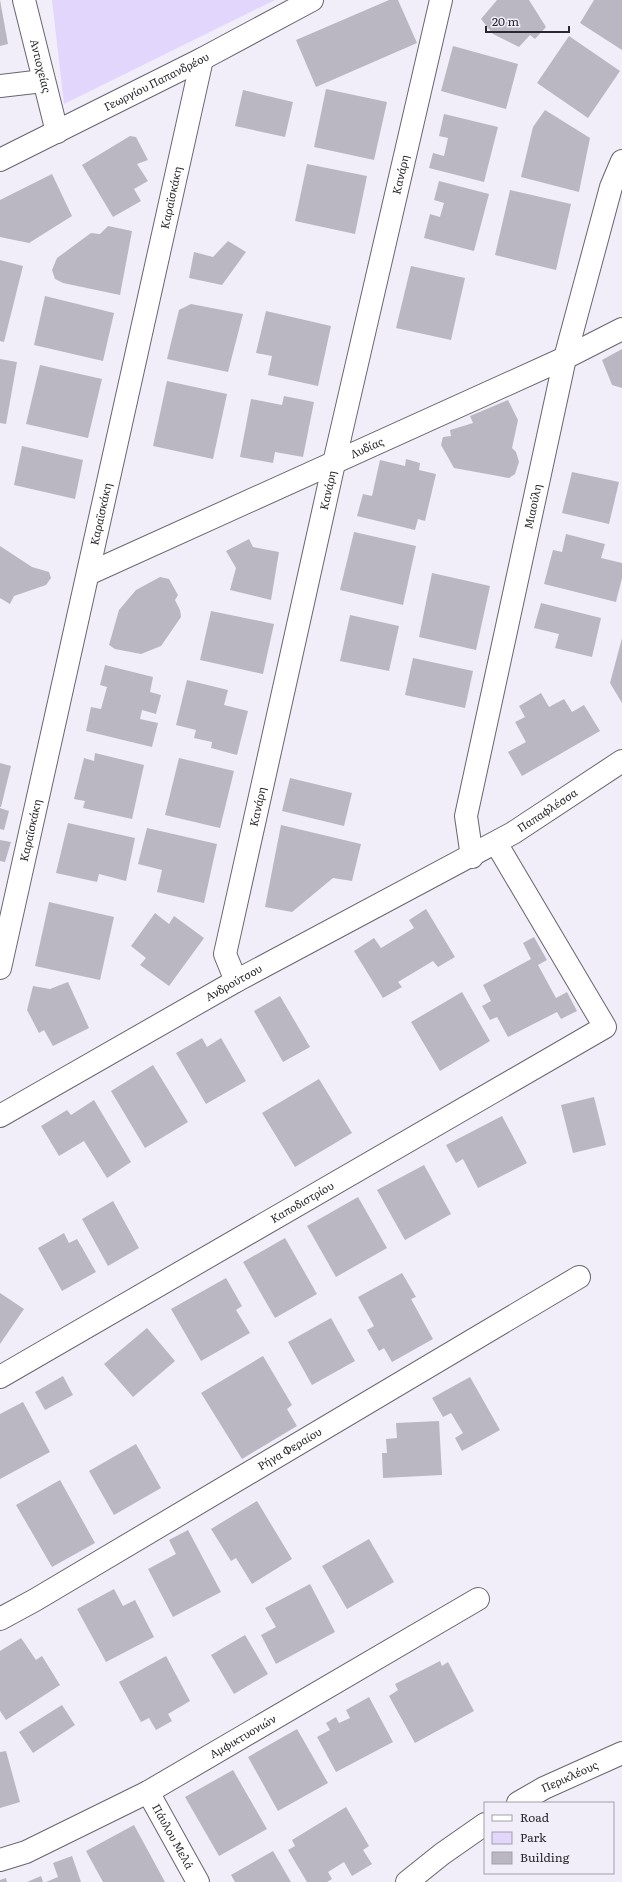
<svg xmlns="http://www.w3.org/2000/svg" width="622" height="1882" font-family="Literata,serif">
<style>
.green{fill:#e3d6fc}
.building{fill:#bab7c2}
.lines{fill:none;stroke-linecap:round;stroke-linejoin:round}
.minor-casing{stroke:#68656e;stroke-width:24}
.tertiary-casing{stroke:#68656e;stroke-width:24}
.minor{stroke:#fff;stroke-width:22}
.tertiary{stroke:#fff;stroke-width:22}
.labels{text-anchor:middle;stroke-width:3;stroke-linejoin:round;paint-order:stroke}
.street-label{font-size:11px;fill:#2a282d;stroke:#f1eef9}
</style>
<rect width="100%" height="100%" fill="#f1eef9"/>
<!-- green -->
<path class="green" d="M52 0H275L64 104Z"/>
<!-- building -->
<g class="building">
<path d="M0 0 8 44 0 46Z"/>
<path d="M389 0H398L417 43 316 87 296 40Z"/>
<path d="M497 0H529L546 27 535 39 530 35 519 47 493 34 481 19Z"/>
<path d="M594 0H622V50L580 23Z"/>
<path d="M569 36 620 71 588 118 537 83Z"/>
<path d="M453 46 518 64 506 109 441 91Z"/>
<path d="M326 89 387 102 374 160 314 147Z"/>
<path d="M243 90 293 102 285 137 235 126Z"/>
<path d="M545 110 590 138 579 192 521 177 533 127Z"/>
<path d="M444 114 498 127 484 182 429 168 433 153 444 156 448 138 439 136Z"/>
<path d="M130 136 136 137 148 160 137 164 148 181 134 189 141 201 113 217 82 165Z"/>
<path d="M307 164 367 176 355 234 295 221Z"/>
<path d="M52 174 72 216 29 243 0 237V200Z"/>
<path d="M439 181 489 194 474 251 424 238 430 214 440 217 444 203 434 200Z"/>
<path d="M510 190 571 204 556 270 495 255Z"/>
<path d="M108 226 132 231 120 295 63 283 55 279 52 270 57 258 91 233 100 234Z"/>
<path d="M228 241 246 252 222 285 189 278 194 252 213 257Z"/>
<path d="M0 260 23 266 4 342 0 341Z"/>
<path d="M411 266 465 278 451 340 396 328Z"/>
<path d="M45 296 114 313 103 361 34 345Z"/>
<path d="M191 304 243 314 228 372 167 359 179 310Z"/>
<path d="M266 311 331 326 318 386 268 375 272 356 256 353Z"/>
<path d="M622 349V388L612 385 602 360Z"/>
<path d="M0 359 17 362 6 424 0 423Z"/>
<path d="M40 365 102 379 88 438 26 424Z"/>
<path d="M167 381 227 394 213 459 153 446Z"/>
<path d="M284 396 314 402 303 457 275 452 273 463 240 457 251 399 282 405Z"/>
<path d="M508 400 518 420 512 448 516 452 519 462 515 474 509 478 454 468 441 445 443 437 451 436 450 430 473 423 470 416Z"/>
<path d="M22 446 83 460 75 499 14 485Z"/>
<path d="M406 459 420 463 419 470 436 474 425 521 418 519 415 530 357 516 363 494 372 496 380 460 405 466Z"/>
<path d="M572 472 619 482 609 524 562 513Z"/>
<path d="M354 532 416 546 403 605 340 590Z"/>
<path d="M566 534 605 544 601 558 622 563V578L616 602 544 584 553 550 562 552Z"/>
<path d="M249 539 253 547 279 552 271 600 230 590 236 568 226 551Z"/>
<path d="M0 546 32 567 49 572 51 578 46 585 14 596 10 604 0 598Z"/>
<path d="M432 573 490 586 476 650 419 637Z"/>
<path d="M160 577 169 579 178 595 175 600 180 610 181 617 161 646 141 654 115 649 109 645 119 610 136 590Z"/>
<path d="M541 603 601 618 592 657 555 648 559 634 534 628Z"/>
<path d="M211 611 274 624 263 674 200 660Z"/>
<path d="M350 615 399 626 389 671 340 661Z"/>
<path d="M622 638V703L610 683Z"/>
<path d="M413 658 473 671 465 708 405 695Z"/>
<path d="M105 665 153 677 150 692 161 695 156 714 142 710 140 719 158 723 152 747 86 731 91 707 101 709 107 687 100 685Z"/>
<path d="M187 680 228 690 224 705 248 711 237 755 211 748 212 742 194 738 196 730 176 725Z"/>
<path d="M541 693 549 707 564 699 572 712 584 705 600 731 522 776 508 752 526 742 515 722 525 717 519 706Z"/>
<path d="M95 753 144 765 132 819 83 808 85 801 74 799 84 758 94 761Z"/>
<path d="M179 758 234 771 220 828 165 815Z"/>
<path d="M0 763 11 766 1 807H0Z"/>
<path d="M290 778 352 793 344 826 282 811Z"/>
<path d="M0 808 9 811 4 830 0 829Z"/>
<path d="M68 823 135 838 126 881 99 874 97 882 56 873Z"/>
<path d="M281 825 361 844 352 881 333 878 292 912 265 907Z"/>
<path d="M147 828 217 844 204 903 157 892 162 870 138 864Z"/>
<path d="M0 840 11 842 5 862 0 861Z"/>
<path d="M49 902 114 917 100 980 35 966Z"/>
<path d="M426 909 455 957 438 967 433 961 398 982 402 987 383 998 354 951 374 938 381 948 414 928 409 920Z"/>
<path d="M155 913 169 924 174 916 204 938 169 986 140 965 146 958 131 946Z"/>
<path d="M534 937 547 960 538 965 556 998 567 992 577 1011 561 1019 557 1012 508 1037 497 1017 490 1020 482 1006 491 1001 483 985 531 959 523 943Z"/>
<path d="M68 982 89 1028 53 1046 44 1030 39 1033 27 1010 33 986 50 989Z"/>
<path d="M462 992 490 1041 440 1071 411 1022Z"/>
<path d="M280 996 310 1047 283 1062 254 1011Z"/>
<path d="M202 1038 207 1047 221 1038 246 1081 206 1104 176 1053Z"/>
<path d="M153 1065 188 1122 145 1148 111 1091Z"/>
<path d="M319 1079 352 1133 295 1167 262 1113Z"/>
<path d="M594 1097 606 1145 573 1153 561 1105Z"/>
<path d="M94 1100 131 1162 107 1178 84 1141 59 1156 41 1126 67 1110 71 1115Z"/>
<path d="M502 1116 527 1163 478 1188 463 1159 456 1163 446 1145Z"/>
<path d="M424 1165 451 1214 405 1240 377 1190Z"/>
<path d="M358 1197 387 1248 336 1277 307 1226Z"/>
<path d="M113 1201 139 1248 108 1266 82 1219Z"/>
<path d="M64 1233 69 1243 77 1239 96 1272 62 1291 38 1248Z"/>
<path d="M285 1238 317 1294 275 1318 243 1262Z"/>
<path d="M402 1273 416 1297 411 1299 433 1339 392 1362 384 1348 379 1351 367 1330 374 1326 358 1297Z"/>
<path d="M226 1278 242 1306 236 1310 250 1333 201 1361 171 1309Z"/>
<path d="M0 1293 24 1309 0 1344Z"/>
<path d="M331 1318 355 1361 312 1385 288 1342Z"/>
<path d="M147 1328 175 1361 133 1397 104 1364Z"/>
<path d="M263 1356 292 1405 287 1409 297 1426 242 1459 201 1393Z"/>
<path d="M63 1376 73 1395 45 1410 35 1392Z"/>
<path d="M470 1377 500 1430 462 1451 455 1438 463 1433 451 1413 443 1417 432 1398Z"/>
<path d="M23 1402 50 1452 0 1479V1414Z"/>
<path d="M439 1421 442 1475 383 1478 382 1453H387L386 1439 397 1438 396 1423Z"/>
<path d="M136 1444 161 1488 114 1515 89 1471Z"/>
<path d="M60 1480 95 1543 52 1567 16 1505Z"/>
<path d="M257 1501 292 1559 252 1584 236 1558 231 1561 211 1529Z"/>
<path d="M188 1530 221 1592 173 1617 148 1569 176 1554 169 1540Z"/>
<path d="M369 1539 394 1582 347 1609 322 1566Z"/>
<path d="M310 1584 335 1632 276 1664 261 1635 276 1627 265 1608Z"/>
<path d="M114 1589 123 1606 135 1600 154 1637 106 1662 77 1609Z"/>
<path d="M245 1635 268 1674 234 1694 211 1655Z"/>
<path d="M21 1638 36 1660 42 1656 60 1685 6 1720 0 1711V1651Z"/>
<path d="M166 1656 190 1701 168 1714 172 1721 156 1730 149 1718 141 1722 119 1682Z"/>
<path d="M440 1661 442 1666 448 1662 474 1711 415 1743 389 1696 398 1690 395 1684Z"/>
<path d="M369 1697 393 1742 336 1772 317 1737 330 1730 326 1723 336 1717 339 1723 350 1718 346 1710Z"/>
<path d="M62 1705 75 1725 33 1753 19 1732Z"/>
<path d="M297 1729 328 1783 278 1811 248 1757Z"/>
<path d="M6 1751 20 1802 0 1808V1752Z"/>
<path d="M233 1770 267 1829 219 1856 185 1797Z"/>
<path d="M346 1807 369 1846 363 1850 372 1864 352 1876 344 1862 328 1872 332 1879 327 1882H307L288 1850 295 1846 292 1840Z"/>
<path d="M134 1825 165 1882H103L86 1851Z"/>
<path d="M273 1851 291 1882H235L231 1875Z"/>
<path d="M72 1856 81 1882H46L58 1877 53 1863Z"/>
<path d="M41 1876 43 1882H27Z"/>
<path d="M6 1878 7 1882H0V1880Z"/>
</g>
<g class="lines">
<defs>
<g id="minor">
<path id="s1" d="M24 0 57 132"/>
<path d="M0 86 43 81"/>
<path id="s2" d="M88 574 565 358 622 329"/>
<path id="s3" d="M472 857 466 816 565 358 611 187 622 161"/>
<path id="s4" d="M0 968 202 59"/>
<path id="s5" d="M236 981 225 954 334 463 441 0"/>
<path id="s6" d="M0 1116 236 981 513 833 622 761"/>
<path id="s7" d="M0 1377 605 1027 496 843"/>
<path id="s8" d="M0 1619 35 1600 579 1277"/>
<path id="s9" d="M148 1792 198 1882"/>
<path id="s10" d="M518 1803 544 1788 622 1753"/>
<path id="s11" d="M0 1860 26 1852 148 1792 478 1599"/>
<path d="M407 1882 442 1854 485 1824"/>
</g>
<g id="tertiary">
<path id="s12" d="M0 160 202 59 312 0"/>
</g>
</defs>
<!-- minor casing -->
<use href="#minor" class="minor-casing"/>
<!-- tertiary casing -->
<use href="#tertiary" class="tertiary-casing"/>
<!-- minor -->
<use href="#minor" class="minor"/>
<!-- tertiary -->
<use href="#tertiary" class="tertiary"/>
</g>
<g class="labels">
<!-- street labels -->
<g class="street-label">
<text dy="4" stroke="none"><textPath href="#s1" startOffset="68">Αντιοχείας</textPath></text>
<text dy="4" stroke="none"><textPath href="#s12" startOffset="175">Γεωργίου Παπανδρέου</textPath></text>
<text dy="4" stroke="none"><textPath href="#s5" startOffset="828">Κανάρη</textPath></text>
<text dy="4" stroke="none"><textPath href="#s4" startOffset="789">Καραϊσκάκη</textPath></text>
<text dy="4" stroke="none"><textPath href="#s2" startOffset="306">Λυδίας</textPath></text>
<text dy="4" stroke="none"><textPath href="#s5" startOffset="504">Κανάρη</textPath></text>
<text dy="4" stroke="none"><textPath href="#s3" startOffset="358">Μιαούλη</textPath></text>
<text dy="4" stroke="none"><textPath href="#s4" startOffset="465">Καραϊσκάκη</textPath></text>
<text dy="4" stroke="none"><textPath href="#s5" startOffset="180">Κανάρη</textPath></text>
<text dy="4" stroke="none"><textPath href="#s6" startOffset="627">Παπαφλέσσα</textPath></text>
<text dy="4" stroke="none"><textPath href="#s4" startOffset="141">Καραϊσκάκη</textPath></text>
<text dy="4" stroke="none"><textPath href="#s6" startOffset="269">Ανδρούτσου</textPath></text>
<text dy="4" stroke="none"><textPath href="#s7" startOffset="349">Καποδιστρίου</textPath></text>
<text dy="4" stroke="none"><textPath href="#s8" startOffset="336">Ρήγα Φεραίου</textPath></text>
<text dy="4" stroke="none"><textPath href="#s11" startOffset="273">Αμφικτυονιών</textPath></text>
<text dy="4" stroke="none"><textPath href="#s10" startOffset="58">Περικλέους</textPath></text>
<text dy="4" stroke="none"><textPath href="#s9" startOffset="51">Πάυλου Μελά</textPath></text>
</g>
</g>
<!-- legend -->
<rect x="484" y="1802" width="130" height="72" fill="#f1eef9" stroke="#a19fa7"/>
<rect x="492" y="1815" width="20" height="6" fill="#ffffff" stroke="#a19fa7"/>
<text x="520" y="1822" font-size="12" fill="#2a282d">Road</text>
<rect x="492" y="1832" width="20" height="12" fill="#e3d6fc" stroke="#a19fa7"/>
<text x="520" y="1842" font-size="12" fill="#2a282d">Park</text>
<rect x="492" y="1852" width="20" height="12" fill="#bab7c2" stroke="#a19fa7"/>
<text x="520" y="1862" font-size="12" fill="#2a282d">Building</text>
<!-- scale -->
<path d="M486 26v6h83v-6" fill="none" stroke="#2a282d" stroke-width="2"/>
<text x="492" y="26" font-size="12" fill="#2a282d" stroke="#f1eef9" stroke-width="3" paint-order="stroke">20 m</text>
</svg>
